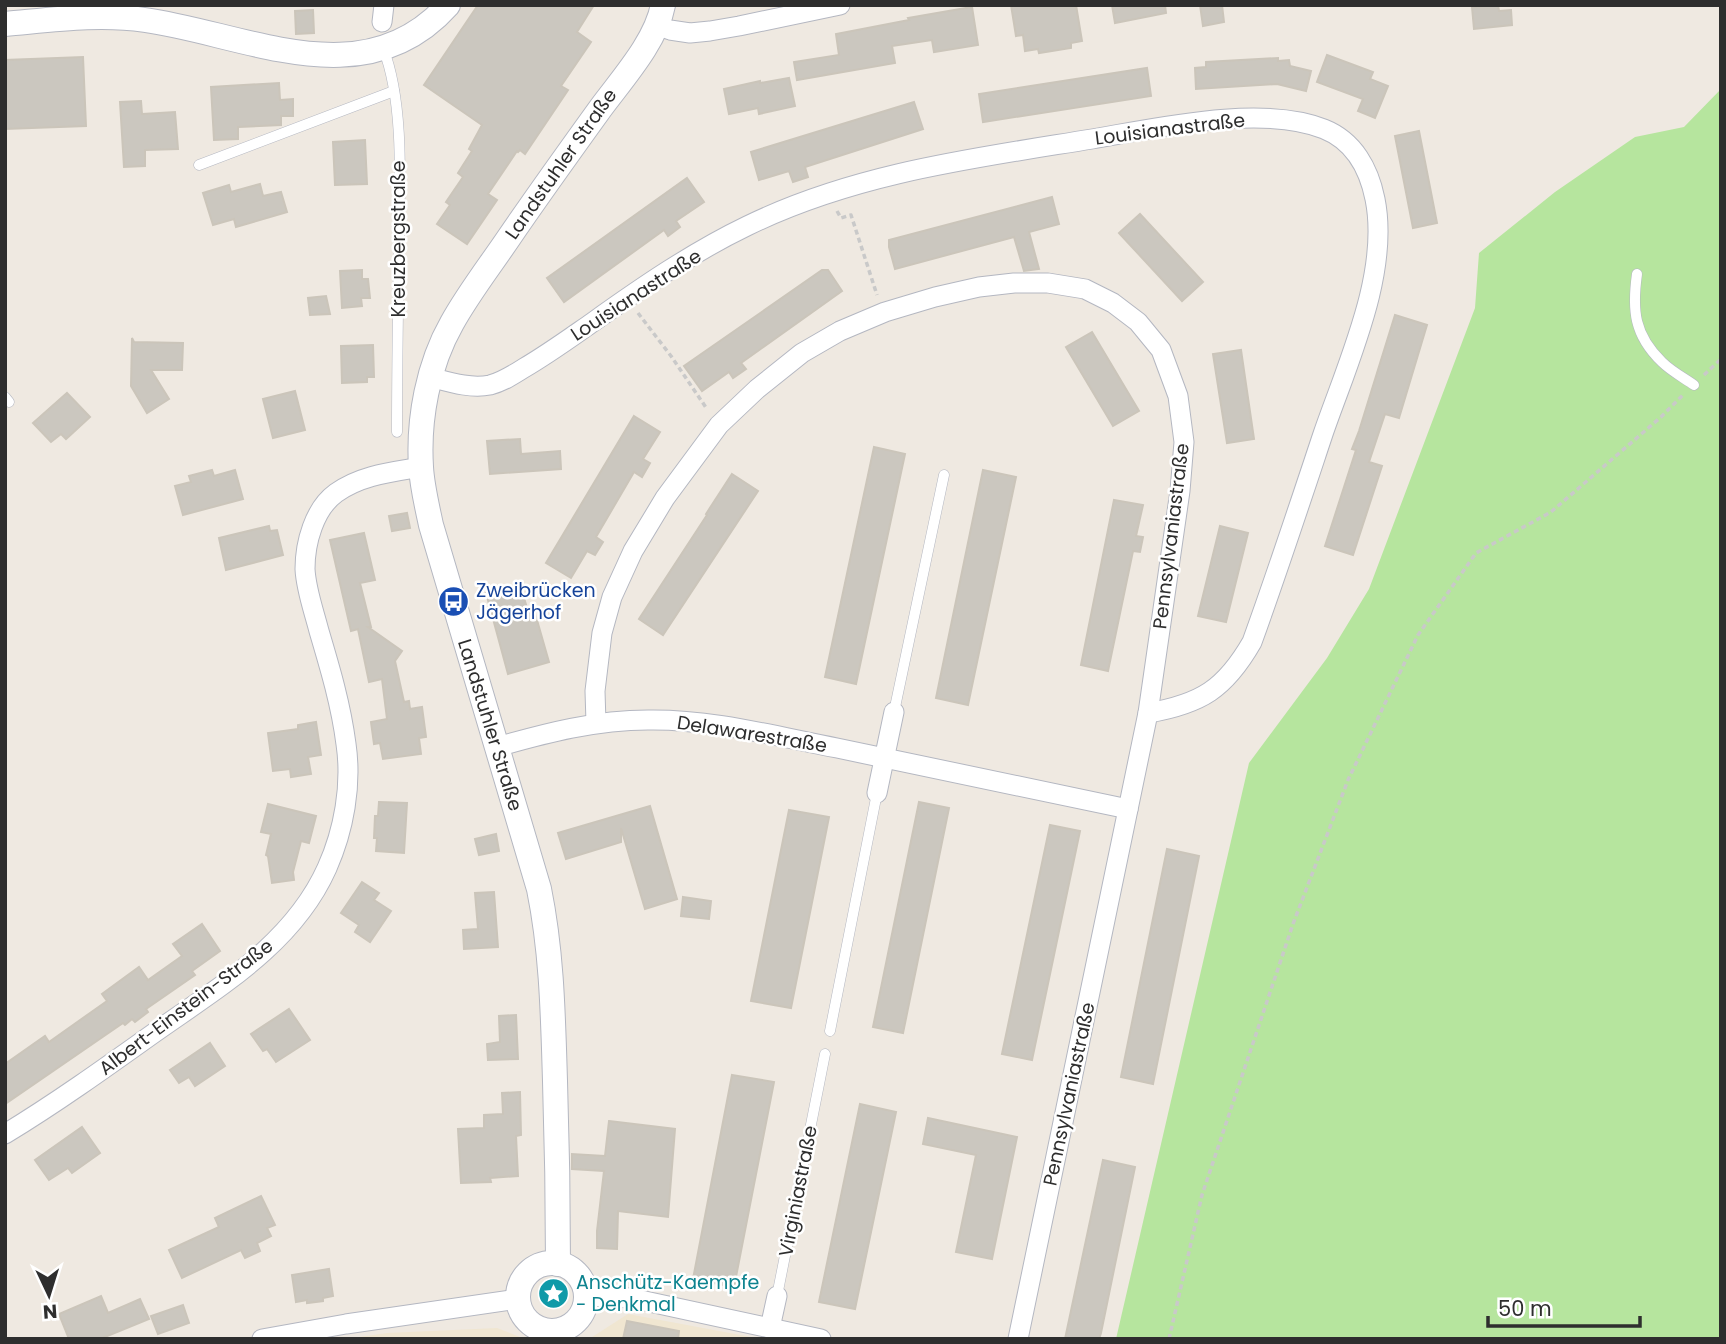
<svg xmlns="http://www.w3.org/2000/svg" width="1726" height="1344" font-family="Poppins,sans-serif">
<style>
.education{fill:#f0e6d1}
.green{fill:#b6e59e}
.building{fill:#cbc7bf;stroke:#cbc5ba;stroke-width:2}
.lines{fill:none;stroke-linecap:round;stroke-linejoin:round}
.service-casing{stroke:#b4b7c1;stroke-width:11}
.minor-casing{stroke:#b4b7c1;stroke-width:21}
.tertiary-casing{stroke:#b4b7c1;stroke-width:26}
.path{stroke:#c9c9c9;stroke-width:3.5;stroke-dasharray:5 3.5;stroke-linecap:butt}
.service{stroke:#fff;stroke-width:10}
.minor{stroke:#fff;stroke-width:19}
.tertiary{stroke:#fff;stroke-width:24}
.labels{text-anchor:middle;dominant-baseline:central;stroke-width:5;stroke-linejoin:round;paint-order:stroke}
.street-label{font-size:19px;fill:#2e2e2e;stroke:#fff}
.transit-label{font-size:19px;fill:#164399;stroke:#fff;text-anchor:start}
.culture-label{font-size:19px;fill:#0d838f;stroke:#fff;text-anchor:start}
</style>
<rect width="100%" height="100%" fill="#efe9e1"/>
<g class="education">
<path d="M628 1314 762 1339H589Z"/>
<path d="M497 1328 525 1339H345L387 1333Z"/>
</g>
<path class="green" d="M1721 89V1339H1116L1249 763 1327 658 1369 589 1475 308 1479 253 1555 192 1635 137 1684 127Z"/>
<g class="building">
<path d="M478 5H594L577 32 591 42 561 86 568 90 525 154 520 150 518 152 517 151 488 194 497 200 467 244 437 224 450 205 446 202 463 177 458 173 472 151 469 149 482 125 424 85Z"/>
<path d="M1011 5H1076L1082 41 1071 43V48L1039 53 1038 49 1025 51 1023 35 1016 36Z"/>
<path d="M1112 5H1165L1166 13 1115 23Z"/>
<path d="M1200 5H1222L1224 22 1203 26Z"/>
<path d="M1498 5 1499 11 1511 10 1512 25 1474 29 1472 7Z"/>
<path d="M972 7 978 45 934 52 932 40 892 46 895 63 797 80 794 62 839 55 836 34 909 20 908 18Z"/>
<path d="M313 10 314 33 296 34 295 11Z"/>
<path d="M1327 55 1373 72 1370 79 1388 86 1375 118 1358 111 1363 99 1317 82Z"/>
<path d="M83 57 86 126 5 129V60Z"/>
<path d="M1278 58V61L1289 60 1290 66 1311 71 1306 91 1277 84 1196 89 1195 68 1206 67V62Z"/>
<path d="M1147 68 1151 96 983 122 979 94Z"/>
<path d="M789 78 795 106 759 114 758 108 729 114 724 89 760 81V83Z"/>
<path d="M279 83 280 100 293 99V116H281V125L238 127V139L214 140 211 87Z"/>
<path d="M141 101 142 114 175 112 178 149 145 150V166L124 167 120 102Z"/>
<path d="M914 102 923 129 805 167 808 177 793 182 789 171 759 180 751 152Z"/>
<path d="M1419 131 1437 223 1413 228 1395 136Z"/>
<path d="M365 140 367 184 335 185 333 142Z"/>
<path d="M687 178 704 202 676 221 680 227 668 236 664 230 564 302 547 278Z"/>
<path d="M260 184 263 196 281 192 287 212 236 227 234 219 213 225 203 193 229 185 231 192Z"/>
<path d="M1052 197 1059 224 1029 232 1039 269 1024 271 1014 237 895 269 889 247V240Z"/>
<path d="M1140 214 1203 282 1182 301 1119 233Z"/>
<path d="M362 270V279H368L370 298H361L362 306 342 308 340 271Z"/>
<path d="M822 270H828L842 291 741 363 746 369 733 378 729 372 702 391 684 366Z"/>
<path d="M326 296 330 314 310 315 308 298Z"/>
<path d="M1395 315 1427 325 1399 418 1385 414 1369 462 1382 466 1353 555 1325 546 1356 450 1352 449 1359 431Z"/>
<path d="M1092 332 1139 411 1113 426 1066 347Z"/>
<path d="M132 338 134 342 183 343 182 370H151L169 399 147 413 131 386Z"/>
<path d="M373 345 374 377H367V382L342 383 341 346Z"/>
<path d="M1241 350 1254 439 1227 443 1213 354Z"/>
<path d="M295 391 305 430 273 438 263 399Z"/>
<path d="M67 393 90 417 66 439 61 434 51 442 33 423Z"/>
<path d="M634 416 660 432 643 459 650 463 642 477 634 472 596 537 603 542 595 555 587 551 571 578 546 563Z"/>
<path d="M520 439 521 454 560 451 561 469 490 474 487 441Z"/>
<path d="M874 447 905 454 856 684 825 677Z"/>
<path d="M212 470 214 476 235 470 243 499 183 515 175 486 191 482 189 476Z"/>
<path d="M983 470 1016 477 968 705 936 698Z"/>
<path d="M732 474 758 491 663 635 639 619 707 515 706 514Z"/>
<path d="M1114 500 1143 505 1136 536 1143 537 1140 552 1133 551 1108 671 1081 665Z"/>
<path d="M407 513 410 528 392 531 389 516Z"/>
<path d="M269 526 270 531 277 530 283 555 226 570 219 538Z"/>
<path d="M1220 526 1248 533 1226 622 1198 616Z"/>
<path d="M364 533 375 580 360 583 371 627H368L402 651 395 661 404 702 409 701 410 709 422 707 426 737 419 738 421 754 383 759 380 743 374 744 371 722 387 719 382 679 369 682 358 629 351 631 330 540Z"/>
<path d="M520 584 527 608 533 606 549 662 508 674 486 593Z"/>
<path d="M316 722 321 755 308 757 311 774 291 777 290 769 273 771 268 733 298 729V725Z"/>
<path d="M379 802 407 803 404 853 376 851 377 838H374L375 816H378Z"/>
<path d="M919 802 949 808 903 1033 873 1027Z"/>
<path d="M268 804 316 816 309 843 301 841 293 872 294 880 272 883 268 856 266 855 271 834 261 832Z"/>
<path d="M650 806 677 899 645 909 621 828V842L566 859 558 833Z"/>
<path d="M789 810 829 817 791 1008 751 1001Z"/>
<path d="M1050 825 1080 831 1032 1060 1002 1054Z"/>
<path d="M496 834 499 851 479 855 475 839Z"/>
<path d="M1167 849 1199 856 1153 1084 1121 1077Z"/>
<path d="M362 882 379 893 374 900 391 911 370 942 355 932 359 925 341 913Z"/>
<path d="M494 892 498 947 464 949 463 930 478 929 475 893Z"/>
<path d="M683 897 711 901 709 919 681 916Z"/>
<path d="M202 924 220 951 192 971 195 975 146 1009 148 1012 135 1022 132 1019 125 1025 123 1023 5 1104V1064L45 1036 49 1042 107 1001 102 994 139 967 148 980 182 956 173 944Z"/>
<path d="M289 1009 310 1040 276 1062 267 1049 263 1051 251 1034Z"/>
<path d="M516 1015 518 1059 488 1060 487 1044 500 1042 499 1016Z"/>
<path d="M210 1043 225 1066 195 1086 189 1077 179 1083 170 1070Z"/>
<path d="M732 1075 774 1082 734 1287 693 1279Z"/>
<path d="M520 1092 521 1135 516 1136 518 1176 490 1178 491 1182 461 1183 458 1129 484 1128V1115L503 1114 502 1093Z"/>
<path d="M860 1104 896 1112 855 1309 819 1302Z"/>
<path d="M928 1118 1017 1137 992 1259 956 1252 976 1155 923 1144Z"/>
<path d="M609 1121 675 1129 668 1217 618 1211 617 1249 597 1248V1231L604 1171 572 1169V1154L605 1156Z"/>
<path d="M82 1127 100 1153 72 1173 68 1168 49 1180 35 1160Z"/>
<path d="M1103 1160 1135 1167 1101 1333 1099 1339H1065Z"/>
<path d="M261 1196 275 1225 267 1228 271 1236 257 1243 260 1251 245 1258 241 1250 182 1278 169 1250 219 1227 215 1218Z"/>
<path d="M329 1269 333 1296 323 1298V1301L307 1303V1300L296 1302 292 1275Z"/>
<path d="M101 1296 108 1313 140 1299 149 1319 100 1339H69L59 1314Z"/>
<path d="M183 1305 189 1323 158 1334 151 1316Z"/>
<path d="M627 1321 679 1331 678 1339H623Z"/>
</g>
<g class="lines">
<defs>
<g id="service">
<path d="M383 48C404 101 400 182 399 239 398 304 397 368 397 432"/>
<path d="M199 165 394 91"/>
<path d="M1637 274C1632 310 1634 335 1662 362 1671 371 1684 378 1694 385"/>
<path d="M5 397 9 402"/>
<path d="M894 712 944 475"/>
<path d="M830 1031 877 793"/>
<path d="M777 1296 825 1054"/>
</g>
<g id="minor">
<path d="M382 22 384 5"/>
<path d="M657 25 670 30 690 33 710 31 739 26 840 5"/>
<path d="M430 377C449 382 470 389 490 385 502 382 513 375 524 368 548 354 570 338 593 322 642 287 693 252 747 226 855 173 975 158 1092 139 1157 128 1262 104 1324 129 1354 141 1369 169 1375 199 1390 273 1347 364 1323 434 1300 503 1277 573 1252 642 1225 689 1201 704 1148 713"/>
<path d="M596 723 595 691 602 633 612 597 633 551 665 498 719 425 757 389 802 353 840 331 885 312 935 297 979 287 1014 283H1048L1085 289 1113 303 1138 322 1161 350 1178 396 1184 442 1180 491 1148 713 1018 1339"/>
<path d="M497 747C546 733 596 720 648 720 712 719 774 736 837 748 934 768 1031 788 1128 809"/>
<path d="M877 793 894 712"/>
<path d="M5 1134C56 1103 105 1068 154 1033 219 987 293 944 327 868 344 830 352 785 346 744 341 705 330 668 319 631 314 611 306 590 305 569 305 543 314 509 336 493 361 475 392 472 421 467"/>
<path d="M586 1296 631 1298 821 1339"/>
<path d="M770 1328 777 1296"/>
<path d="M262 1339 346 1324 518 1299"/>
</g>
<g id="tertiary">
<path d="M5 24C51 20 99 13 145 20 246 34 364 99 448 5"/>
<circle cx="552" cy="1297" r="34"/>
<path d="M558 1264C558 1203 557 1142 555 1081 553 1016 552 953 539 889L431 525C427 506 422 486 421 467 418 419 428 365 452 323 468 294 489 267 508 239 538 195 569 152 600 109 622 79 656 42 663 5"/>
</g>
</defs>
<use href="#service" class="service-casing"/>
<use href="#minor" class="minor-casing"/>
<use href="#tertiary" class="tertiary-casing"/>
<g class="path">
<path d="M837 211 841 218 851 215 877 295"/>
<path d="M638 313 671 356 707 409"/>
<path d="M1704 375 1721 359"/>
<path d="M1169 1339 1202 1195 1293 924 1348 780 1418 635 1476 553 1551 512 1661 417 1683 395"/>
</g>
<use href="#service" class="service"/>
<use href="#minor" class="minor"/>
<use href="#tertiary" class="tertiary"/>
</g>
<defs>
<symbol id="bus-disc" viewBox="-11 -11 22 22"><circle r="9.5" fill="#1a4fb4" stroke="#fff"/><path d="M-5-6H5V4H4V6H2V4H-2V6H-4V4H-5ZM-3.5-4V0h7V-4ZM-3.5 1.2v1.5H-2V1.2ZM2 1.2v1.5H3.5V1.2Z" fill="#fff"/></symbol>
<symbol id="sight-disc" viewBox="-11 -11 22 22"><circle r="9.5" fill="#0f9aa8" stroke="#fff"/><path d="M0-6L1.8-2.2L6-1.7L2.9 1.2L3.7 5.4L0 3.3L-3.7 5.4L-2.9 1.2L-6-1.7L-1.8-2.2Z" fill="#fff"/></symbol>
</defs>
<g fill-rule="evenodd">
<use href="#bus-disc" x="436" y="584" width="35" height="35"/>
<use href="#sight-disc" x="536" y="1276" width="35" height="35"/>
</g>
<g class="labels">
<g class="street-label">
<text transform="translate(1170 129) rotate(-7)">Louisianastraße</text>
<text transform="translate(561 164) rotate(-55)">Landstuhler Straße</text>
<text transform="translate(398 239) rotate(-90)">Kreuzbergstraße</text>
<text transform="translate(636 295) rotate(-33)">Louisianastraße</text>
<text transform="translate(1171 536) rotate(-83)">Pennsylvaniastraße</text>
<text transform="translate(490 725) rotate(73)">Landstuhler Straße</text>
<text transform="translate(752 734) rotate(9)">Delawarestraße</text>
<text transform="translate(186 1007) rotate(-37)">Albert-Einstein-Straße</text>
<text transform="translate(1069 1094) rotate(-78)">Pennsylvaniastraße</text>
<text transform="translate(798 1191) rotate(-79)">Virginiastraße</text>
</g>
<g class="transit-label">
<text x="476" y="590">Zweibrücken<tspan x="476" dy="22">Jägerhof</tspan></text>
</g>
<g class="culture-label">
<text x="576" y="1282">Anschütz-Kaempfe<tspan x="576" dy="22">- Denkmal</tspan></text>
</g>
</g>
<rect width="1726" height="1344" fill="none" stroke="#2e2e2e" stroke-width="14"/>
<g transform="translate(49 1295) rotate(176)" stroke="#ffffff" stroke-width="5" paint-order="stroke">
<path d="M0-5L12 26L0 18L-12 26Z" fill="#2e2e2e"/>
<text y="-10" font-size="19" font-weight="bold" text-anchor="middle" fill="#2e2e2e">N</text>
</g>
<path d="M1488 1316v10h152v-10" fill="none" stroke="#2e2e2e" stroke-width="3.5"/>
<text x="1498" y="1316" font-size="21" fill="#2e2e2e" stroke="#ffffff" stroke-width="5" paint-order="stroke">50 m</text>
</svg>
